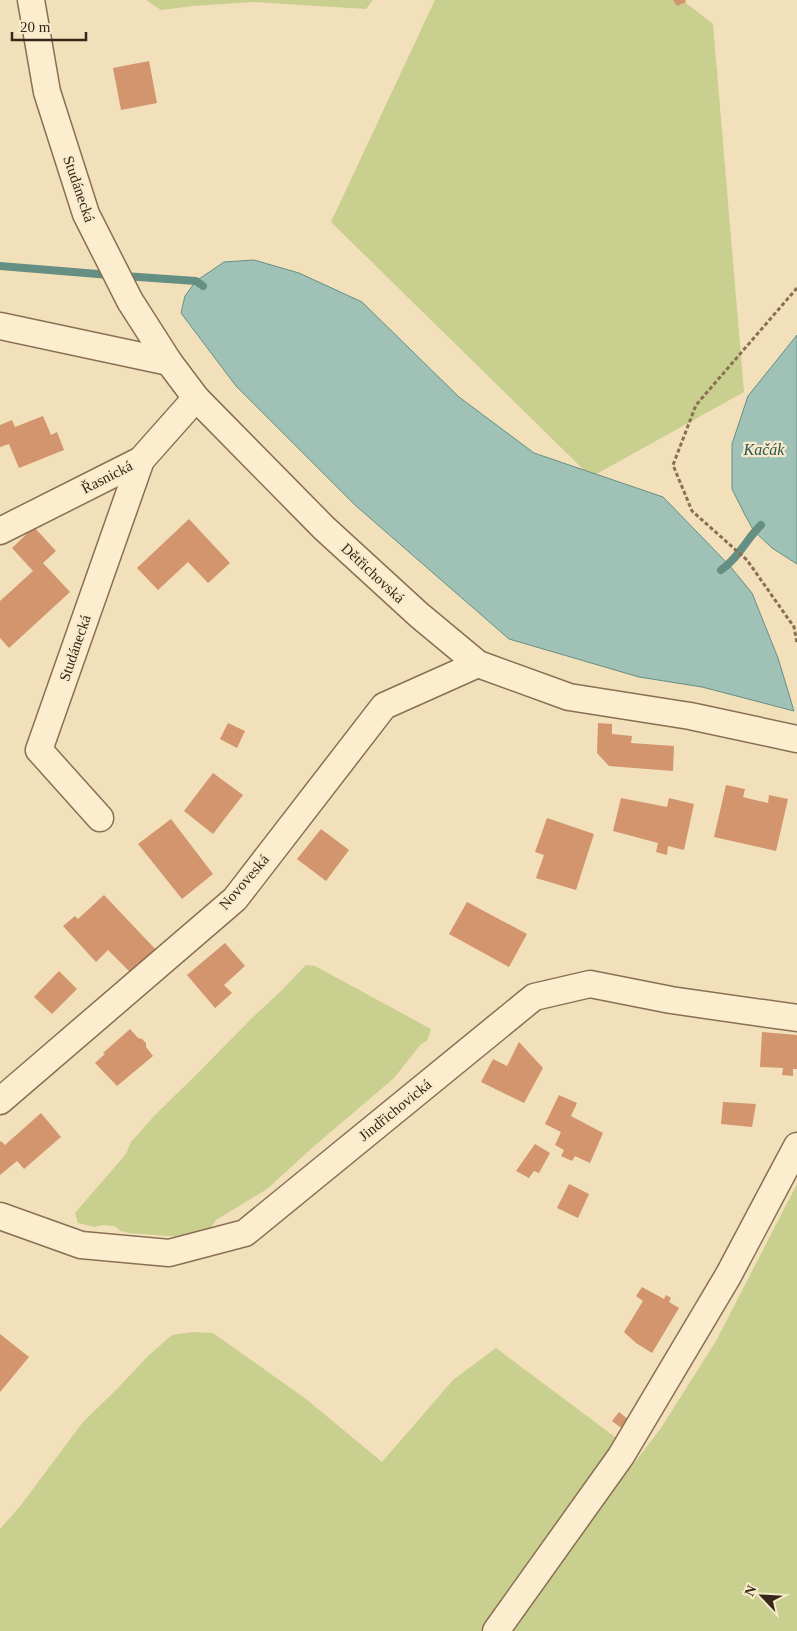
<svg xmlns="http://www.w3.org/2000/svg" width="797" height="1631" font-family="Georgia,serif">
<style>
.green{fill:#c9cf8e}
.water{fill:#9fc1b6;stroke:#668f84}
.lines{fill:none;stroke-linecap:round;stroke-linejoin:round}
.stream{stroke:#668f84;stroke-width:8}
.building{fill:#d2956d}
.minor-casing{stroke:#896f53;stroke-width:29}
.path{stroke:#896f53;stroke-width:3;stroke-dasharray:4 2.5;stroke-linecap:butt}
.minor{stroke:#fbedce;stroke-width:26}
.labels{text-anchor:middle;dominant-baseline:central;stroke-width:4.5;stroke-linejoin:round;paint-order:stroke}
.street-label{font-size:15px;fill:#36271a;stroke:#f8eaca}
.water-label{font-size:16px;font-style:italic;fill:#285854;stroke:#f8eaca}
</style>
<rect width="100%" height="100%" fill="#f1e0ba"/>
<g class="green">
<path d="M146 0H373L366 9 253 2 193 6 161 10Z"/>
<path d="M435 0H682L713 24 744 392 591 477 331 222Z"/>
<path d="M306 965 315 966 431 1029 427 1041 421 1044 394 1078 312 1148 267 1189 216 1220 209 1230 181 1237 129 1233 121 1231 114 1226 103 1225 94 1227 78 1223 75 1213 126 1154 131 1142 155 1115 197 1074 252 1018 281 991Z"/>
<path d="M797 1184V1631H506L661 1428 716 1341Z"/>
<path d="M192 1332 213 1333 306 1399 382 1462 453 1380 496 1348 623 1443 591 1488 481 1631H0V1529L21 1505 83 1422 117 1389 148 1356 172 1335Z"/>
</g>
<g class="water">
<path d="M254 260 299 273 362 302 459 397 534 453 663 497 729 565 752 593 778 658 794 711 702 687 639 677 509 639 355 505 236 386 181 313 185 296 196 281 224 262Z"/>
<path d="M797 335V564L772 548 754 531 745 515 732 489V444L748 396Z"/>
</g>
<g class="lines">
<g class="stream">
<path d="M0 266 110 275"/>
<path d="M124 276 196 281 203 286"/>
<path d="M721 570C738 559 747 538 761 525"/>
</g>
</g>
<g class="building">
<path d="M673 0H685L686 2 677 6Z"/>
<path d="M149 61 157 103 121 110 113 68Z"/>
<path d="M43 416 51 435 57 432 64 450 19 468 9 444 0 447V425L12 420 15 427Z"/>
<path d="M189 519 230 563 208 583 188 562 158 590 137 568Z"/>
<path d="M34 527 56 551 43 563 70 592 9 648 0 638V601L33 571 12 548Z"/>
<path d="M228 723 245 731 237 748 220 739Z"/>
<path d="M598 723 612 724V734L632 736 631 743 674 746 673 771 609 766 597 753Z"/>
<path d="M213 773 243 795 213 834 184 811Z"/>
<path d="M726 785 745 789 743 797 755 800 768 803 769 795 788 799 776 851 714 837Z"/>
<path d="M621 798 667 807 669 798 694 804 684 850 668 846 667 855 656 852 658 843 613 831Z"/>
<path d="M547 818 594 834 576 890 536 878 544 855 535 852Z"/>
<path d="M171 819 213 874 182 899 138 844Z"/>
<path d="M321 829 349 850 326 881 297 859Z"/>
<path d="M104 895 158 952 133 975 108 950 96 962 63 926 75 916 78 919Z"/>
<path d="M467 902 527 934 509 967 449 934Z"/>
<path d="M225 943 245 966 224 985 232 993 215 1008 187 975Z"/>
<path d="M59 971 77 989 52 1014 34 997Z"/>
<path d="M130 1029 138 1038 142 1039 146 1043V1047L153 1056 117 1086 95 1063 105 1054 103 1053Z"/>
<path d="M762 1032 797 1035V1069H793V1076L782 1075 783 1068 760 1067Z"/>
<path d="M519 1042 543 1068 524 1103 481 1082 493 1059 507 1066Z"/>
<path d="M559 1095 577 1103 571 1116 603 1133 590 1163 575 1156 572 1161 561 1156 564 1150 555 1145 561 1132 545 1124Z"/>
<path d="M723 1102 756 1104 752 1127 721 1124Z"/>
<path d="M41 1113 61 1137 24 1169 17 1161 0 1175V1142L1 1141 5 1145Z"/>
<path d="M535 1144 550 1153 539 1173 534 1171 529 1178 516 1171Z"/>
<path d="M569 1184 589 1194 578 1218 557 1208Z"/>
<path d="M642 1287 664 1299 666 1295 671 1298 669 1302 679 1308 652 1353 636 1343 624 1332 643 1301 636 1296Z"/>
<path d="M0 1334 29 1357 0 1392Z"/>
<path d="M619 1412 635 1425 628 1433 612 1421Z"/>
</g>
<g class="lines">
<defs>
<g id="minor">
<path d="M31 0 47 92 86 214 130 301 169 362 196 398 324 528 419 615 478 664 569 697 690 716 797 739"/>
<path d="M0 326 169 362"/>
<path d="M0 531 141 460 196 398"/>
<path d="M100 818 39 750 141 460"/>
<path d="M0 1101 235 899 384 706 478 664"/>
<path d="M0 1216 81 1245 169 1253 245 1233 534 997 590 984 671 1000 797 1018"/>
<path d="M496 1631 621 1456 728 1276 797 1146"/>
</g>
</defs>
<use href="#minor" class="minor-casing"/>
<path class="path" d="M797 288 696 405 673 465 692 511 747 560 794 627 797 643"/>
<use href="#minor" class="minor"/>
</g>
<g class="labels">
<g class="street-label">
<text transform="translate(79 189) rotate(71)">Studánecká</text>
<text transform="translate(107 477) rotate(-27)">Řasnická</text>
<text transform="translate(373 573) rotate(43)">Dětřichovská</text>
<text transform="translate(75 648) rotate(-71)">Studánecká</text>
<text transform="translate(244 882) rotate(-49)">Novoveská</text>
<text transform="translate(395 1110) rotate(-39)">Jindřichovická</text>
</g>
<g class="water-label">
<text x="764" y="449">Kačák</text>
</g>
</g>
<g transform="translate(762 1596) rotate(295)" stroke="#f8eaca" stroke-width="4" paint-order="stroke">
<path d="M0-4L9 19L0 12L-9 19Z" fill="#36271a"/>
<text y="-8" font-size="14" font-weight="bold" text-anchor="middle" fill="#36271a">N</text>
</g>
<path d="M12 32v8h74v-8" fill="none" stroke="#36271a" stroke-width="2.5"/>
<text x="20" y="32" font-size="15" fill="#36271a" stroke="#f8eaca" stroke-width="4" paint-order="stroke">20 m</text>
</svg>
